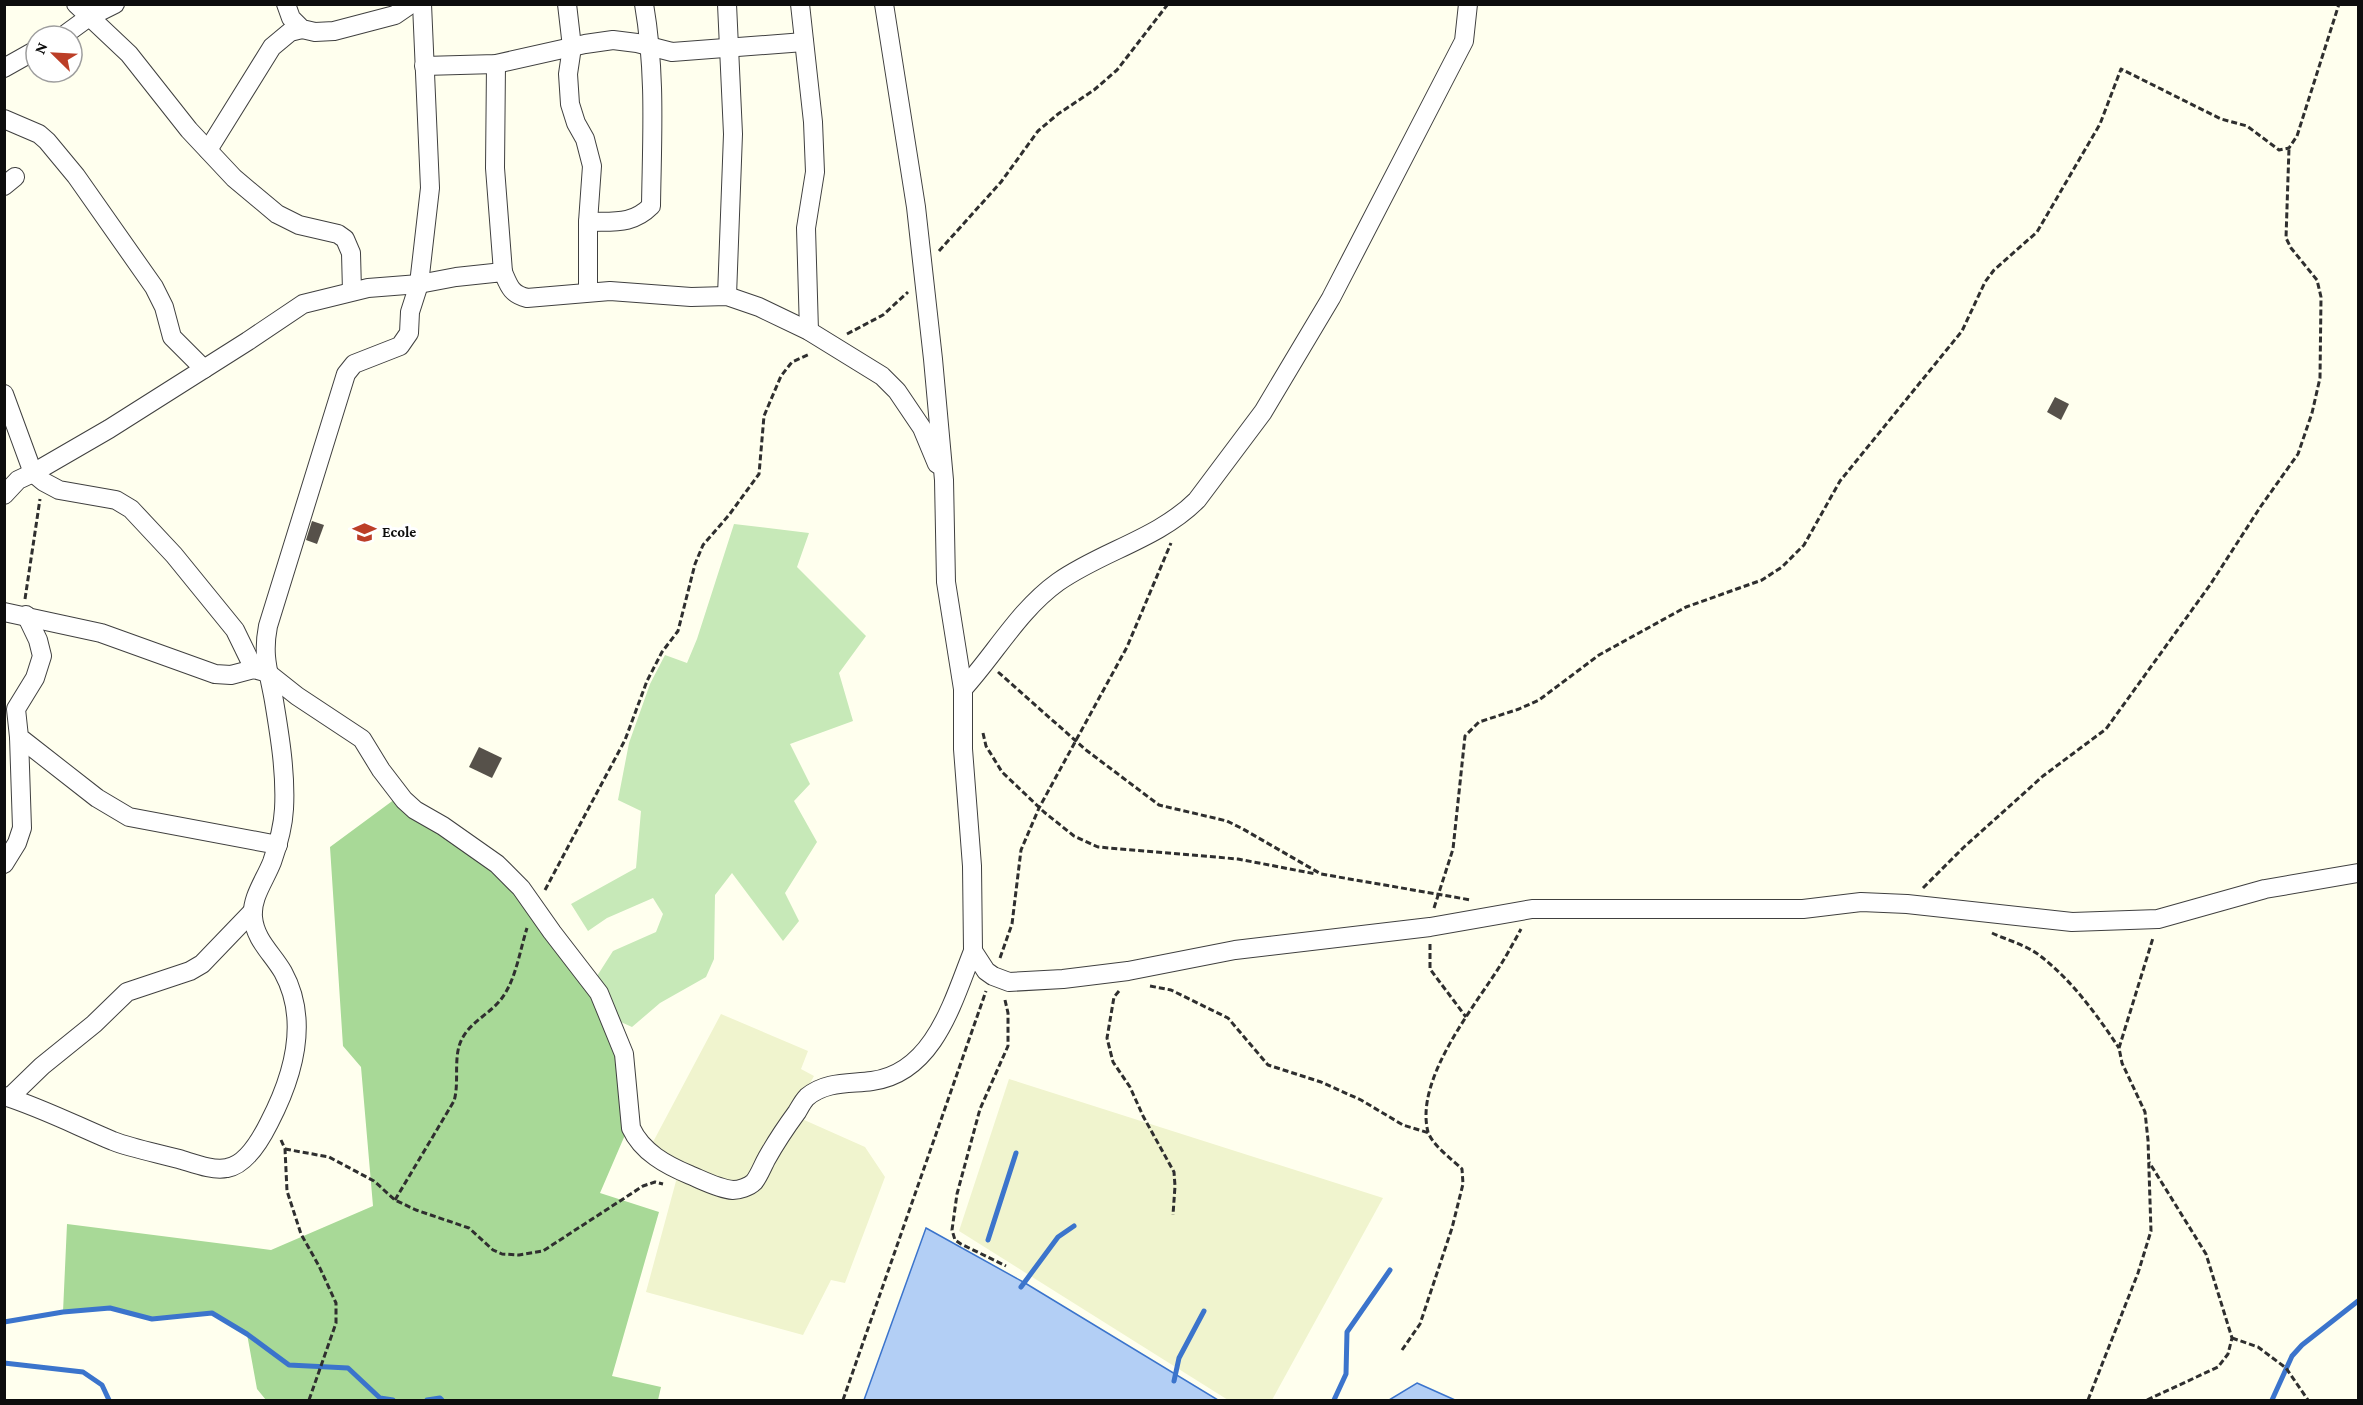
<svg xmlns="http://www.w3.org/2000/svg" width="2363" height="1405" font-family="'Crimson Pro',serif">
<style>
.farmland{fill:#f0f4ce}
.green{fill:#c7e9b8}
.forest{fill:#a8d997}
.water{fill:#b3cff5;stroke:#3b74cc;stroke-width:1.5}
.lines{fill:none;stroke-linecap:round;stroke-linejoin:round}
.stream{stroke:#3b74cc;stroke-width:5}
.building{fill:#56514a}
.street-casing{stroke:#404040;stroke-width:20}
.path{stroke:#2f2f2f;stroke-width:3;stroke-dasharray:6 3;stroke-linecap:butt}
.street{stroke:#fff;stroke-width:18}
.labels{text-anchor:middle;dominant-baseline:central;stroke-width:6;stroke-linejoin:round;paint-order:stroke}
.poi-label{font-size:15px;font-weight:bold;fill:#0d0d0d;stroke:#fff;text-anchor:start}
</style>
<rect width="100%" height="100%" fill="#ffe"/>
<g class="farmland">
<path d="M721 1014 808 1051 801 1069 814 1076 793 1115 865 1147 885 1177 845 1283 831 1280 803 1335 646 1292 679 1170 653 1142Z"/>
<path d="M1009 1079 1383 1198 1272 1400H1228L959 1231Z"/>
</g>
<path class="green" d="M734 524 809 533 797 567 866 636 839 673 853 721 790 744 810 784 794 801 817 842 785 893 799 921 783 941 732 873 715 895 714 959 706 977 660 1003 632 1027 601 1013 590 987 613 951 656 932 663 914 653 898 607 918 588 931 571 904 636 868 641 811 618 800 629 743 650 684 665 655 687 663 697 639Z"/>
<path class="forest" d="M395 799 477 858 524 899 573 966 616 1039 628 1128 600 1193 659 1212 612 1376 661 1387 658 1400H266L257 1389 247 1334 213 1313 152 1319 110 1308 63 1312 67 1224 271 1250 373 1206 361 1067 343 1046 330 847Z"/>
<g class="water">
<path d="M926 1228 1025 1283 1218 1400H864Z"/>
<path d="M1417 1383 1455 1400H1389Z"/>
</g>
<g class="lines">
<g class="stream">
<path d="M988 1240 1016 1153"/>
<path d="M1021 1287 1058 1237 1074 1226"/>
<path d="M4 1322 63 1312 110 1308 152 1319 212 1313 247 1334 289 1365 348 1368 380 1398 393 1400"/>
<path d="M4 1363 83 1372 102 1385 109 1400"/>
<path d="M1174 1381 1179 1358 1204 1311"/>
<path d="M427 1400 440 1398 442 1400"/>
<path d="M1334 1400 1346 1374 1347 1332 1390 1270"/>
<path d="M2272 1400 2292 1356 2302 1345 2358 1301"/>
</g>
</g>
<g class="building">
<path d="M2055 397 2069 404 2061 420 2047 412Z"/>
<path d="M312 521 324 525 317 544 306 540Z"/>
<path d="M479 747 502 758 492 778 469 767Z"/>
</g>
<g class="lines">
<defs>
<g id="street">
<path d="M76 4 129 54 189 130 234 178 277 214 299 225 338 234 345 239 351 253 352 291"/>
<path d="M286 4 291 18 302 29 315 32 334 31 395 15 411 4"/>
<path d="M567 4 572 47 568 74 570 104 576 123 585 139 592 166 588 222V291"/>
<path d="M727 4 733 134 727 296"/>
<path d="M800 4 813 122 815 172 806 228 809 331"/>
<path d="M884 4 916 207 933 359 944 480 946 582 963 689V749L972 866 973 951 986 971 993 976 1009 982 1063 979 1128 971 1235 950 1430 927 1532 909H1803L1861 902 1907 904 2072 922 2158 919 2265 889 2358 873"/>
<path d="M63 36 89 17 115 4"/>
<path d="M496 64 495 168 503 272"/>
<path d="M424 66 496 64 585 44 613 40 637 43 672 52 804 42"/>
<path d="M4 68 36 50"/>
<path d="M4 119 39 134 47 141 76 176 154 287 164 307 172 337 204 369"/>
<path d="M208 150 272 47 290 32 302 29"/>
<path d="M4 186 15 177"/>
<path d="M588 222C614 221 632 225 651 206 652 136 656 74 644 4"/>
<path d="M4 394 33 473 44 482 59 490 116 500 131 509 174 555 235 630 254 669 268 673 297 696 362 739 381 770 404 800 415 810 443 826 497 864 521 888 552 932 599 993 624 1054 631 1128C642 1152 666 1165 690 1175 702 1180 719 1189 733 1190 739 1190 749 1187 754 1182 759 1176 763 1165 767 1158 776 1142 786 1127 797 1112 800 1107 803 1101 807 1097 826 1081 850 1084 872 1081 934 1073 953 1001 973 951"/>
<path d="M4 495 18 480 33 473 109 429 248 341 303 304 368 288 419 284 456 277 503 272C509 286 511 294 527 298L610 291 691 297 727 296 759 307 809 331 882 376 897 391 922 428 937 464"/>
<path d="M4 612 101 633 215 674 231 675 254 669"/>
<path d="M26 615 38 640 42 656 35 678 16 709 19 737 97 798 129 817 278 845"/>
<path d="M963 689C995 654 1019 610 1058 582 1102 551 1158 539 1197 500L1263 412 1331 298 1464 41 1468 4"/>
<path d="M4 864 17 843 22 828 19 737"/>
<path d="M4 1096C42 1108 77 1126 113 1141 134 1149 157 1153 179 1159 193 1163 212 1171 227 1168 246 1165 261 1139 269 1123 293 1077 310 1021 283 972 272 953 255 940 253 917 251 898 265 880 272 862 278 845 283 828 284 809 286 774 280 737 274 701 269 672 262 657 268 626L346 374 354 364 400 346 409 333 410 312 419 284 430 188 422 4"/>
<path d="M10 1097 42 1066 94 1024 127 992 190 971 202 964 253 911"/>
</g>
</defs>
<use href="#street" class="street-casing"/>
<g class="path">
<path d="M939 251 1001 182 1038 131 1058 114 1094 90 1117 70 1168 4"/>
<path d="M847 334 883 315 908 292"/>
<path d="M25 599 40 499"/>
<path d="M998 672 1086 750 1159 805 1227 821 1243 829 1321 874 1471 900"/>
<path d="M983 733 986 746 1002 772 1044 812 1074 836 1098 847 1238 859 1316 874"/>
<path d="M1923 888 1963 848 2043 776 2106 729 2210 585 2261 506 2298 454 2312 413 2320 378 2321 297 2317 280 2291 248 2286 238 2289 148"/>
<path d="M545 890 625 740 647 681 662 652 678 631 695 564 703 545 729 515 759 474 764 416 781 376 792 362 810 354"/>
<path d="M1434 908 1453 849 1465 736 1479 722 1519 709 1539 700 1599 655 1686 607 1762 580 1782 567 1804 545 1840 481 1962 331 1985 282 1994 270 2037 232 2100 124 2121 69 2221 119 2247 126 2279 150 2289 148 2297 136 2339 4"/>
<path d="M1992 933C2007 940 2026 945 2039 955 2071 979 2097 1015 2119 1048"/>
<path d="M1430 944V969L1466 1017"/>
<path d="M1000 958 1012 924 1021 850 1039 808 1127 647 1171 543"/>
<path d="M1150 986 1171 990 1228 1018 1268 1065 1321 1082 1361 1100 1403 1125 1429 1133"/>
<path d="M1119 991 1114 997 1107 1038 1113 1062 1130 1087 1143 1116 1174 1172 1175 1186 1173 1215"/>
<path d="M1005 1000 1008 1013V1046L980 1109 957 1194 952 1230 955 1240 961 1244 1006 1266"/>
<path d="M281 1140 285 1149 287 1191 301 1234 319 1266 336 1303V1323L309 1400"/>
<path d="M285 1149 329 1157 374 1181 395 1200 416 1210 469 1228 493 1250 502 1254 519 1255 543 1251 643 1186 655 1182 663 1184"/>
<path d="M395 1200 454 1101C460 1081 452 1055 463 1037 472 1021 491 1013 502 998 516 979 520 950 527 928"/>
<path d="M2232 1338 2258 1347 2286 1368 2308 1400"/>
<path d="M1402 1350 1420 1324 1452 1228 1463 1184 1462 1169C1452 1159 1433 1146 1428 1132 1414 1078 1477 1004 1503 961 1509 951 1515 940 1521 929"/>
<path d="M843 1400 986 991"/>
<path d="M2088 1400 2138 1273 2151 1231 2148 1140 2145 1112 2122 1063 2119 1048 2153 938"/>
<path d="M2147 1400 2218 1367 2228 1354 2232 1338 2206 1254 2149 1162"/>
</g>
<use href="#street" class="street"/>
</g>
<defs>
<symbol id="school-bare" viewBox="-9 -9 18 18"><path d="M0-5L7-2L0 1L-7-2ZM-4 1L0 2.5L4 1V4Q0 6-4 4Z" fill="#bc3e27" stroke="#fff" stroke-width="2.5" paint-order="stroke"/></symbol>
</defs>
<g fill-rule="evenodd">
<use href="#school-bare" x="348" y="516" width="33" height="33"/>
</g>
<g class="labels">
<g class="poi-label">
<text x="382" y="532">Ecole</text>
</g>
</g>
<rect width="2363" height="1405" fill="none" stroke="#0d0d0d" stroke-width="12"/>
<g transform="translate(54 54) rotate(294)"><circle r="28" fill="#ffffff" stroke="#9e9e9e" stroke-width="1.5"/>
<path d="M0-4.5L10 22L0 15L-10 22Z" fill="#bc3e27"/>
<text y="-9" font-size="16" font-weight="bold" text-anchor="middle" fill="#0d0d0d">N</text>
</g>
</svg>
